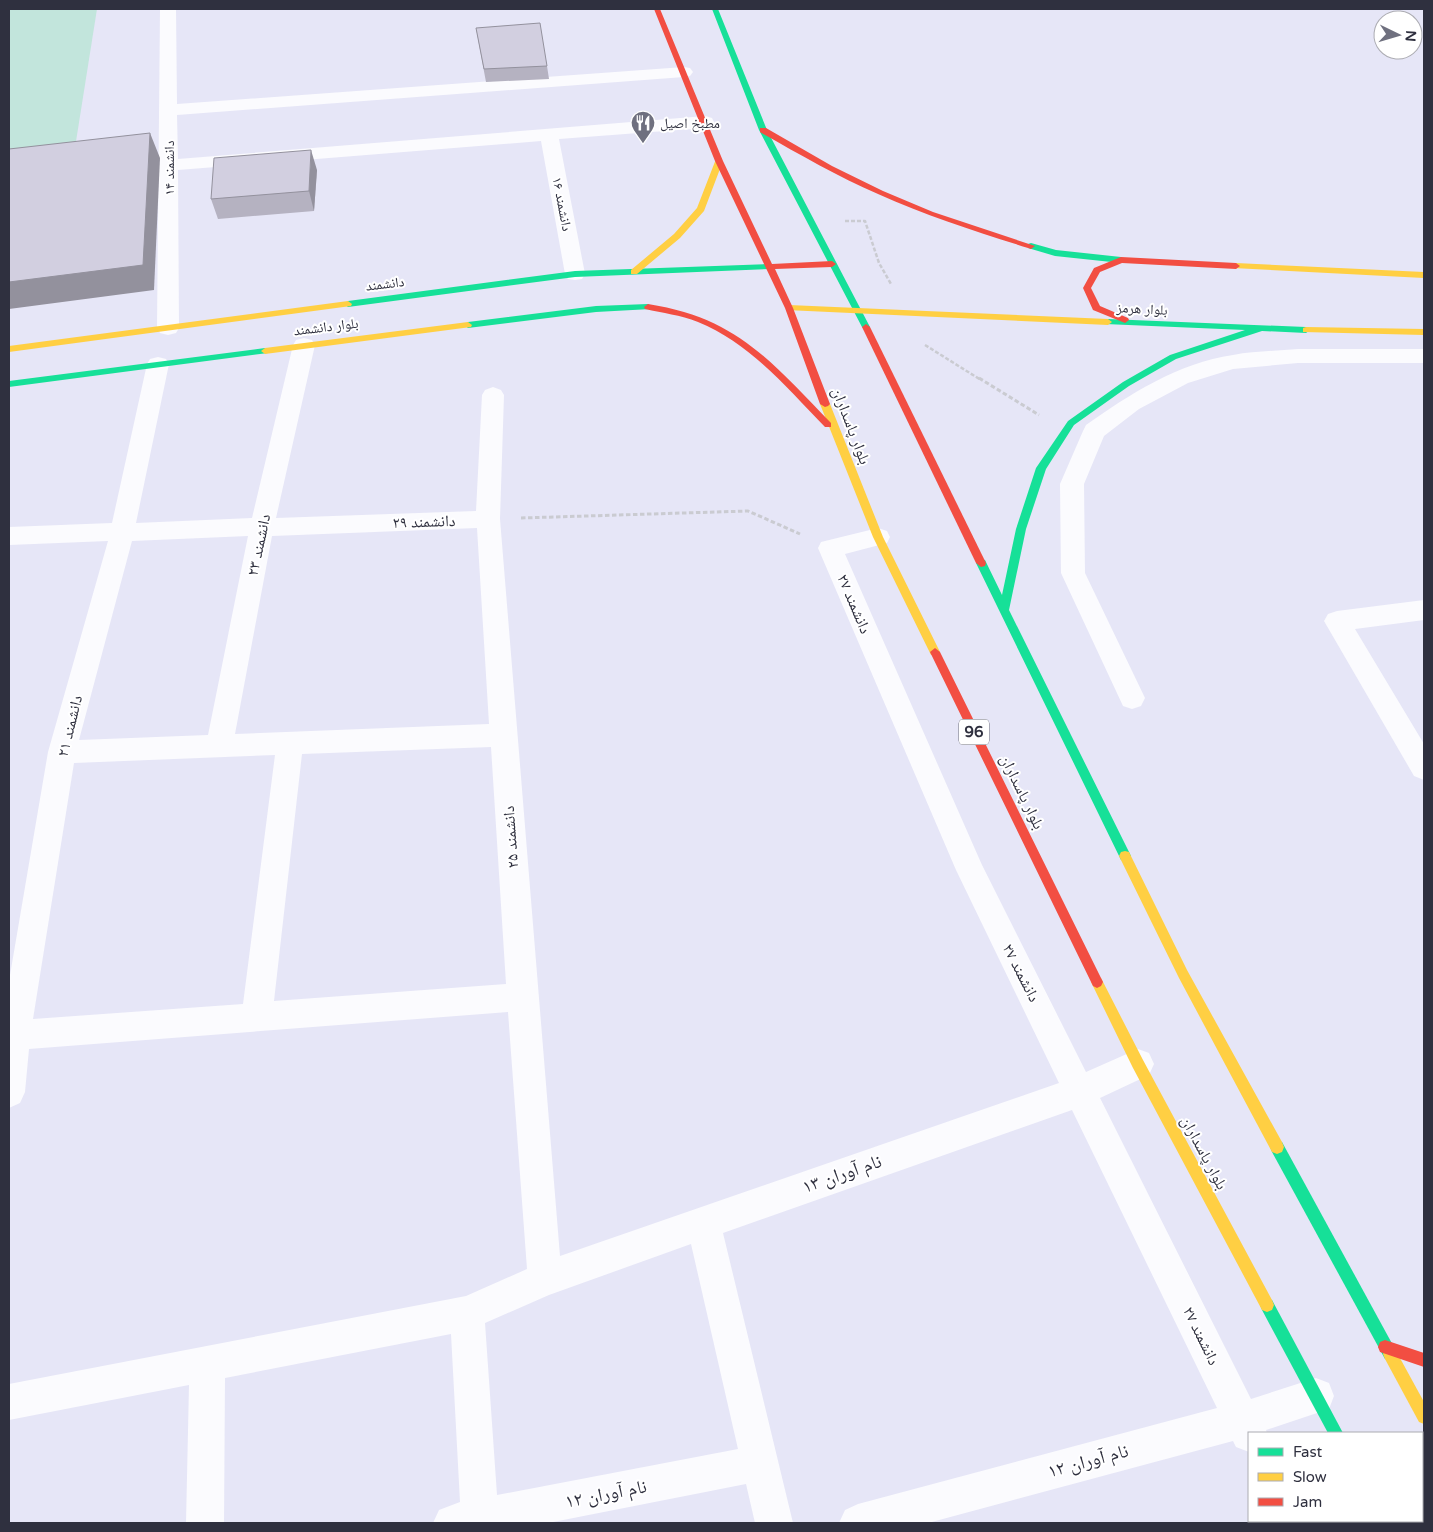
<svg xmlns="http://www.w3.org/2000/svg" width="1433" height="1532" font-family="'Varela Round','Noto Naskh Arabic',sans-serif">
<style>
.green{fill:#c2e5dc}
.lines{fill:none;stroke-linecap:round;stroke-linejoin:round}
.path-far1{stroke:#cacbd1;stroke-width:2.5;stroke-dasharray:4 2;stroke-linecap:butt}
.path{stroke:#cacbd1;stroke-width:3;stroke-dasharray:4.5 2.5;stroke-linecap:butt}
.street{fill:#fbfbfe;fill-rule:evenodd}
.fast{fill:#16e098;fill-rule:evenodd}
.slow{fill:#ffcf43;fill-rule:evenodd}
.jam{fill:#f24e42;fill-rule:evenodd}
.wall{fill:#b5b2c1}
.shaded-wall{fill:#93919d}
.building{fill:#d2cfe0;stroke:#93919d}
.labels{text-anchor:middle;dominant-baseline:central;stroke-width:4;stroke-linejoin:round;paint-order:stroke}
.far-poi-label{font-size:14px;fill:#2f303f;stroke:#fff;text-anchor:start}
.far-street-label{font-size:14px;fill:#2f303f;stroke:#fff}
.shield{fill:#fff;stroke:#6d6e79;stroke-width:1}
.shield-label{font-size:15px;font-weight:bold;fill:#2f303f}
.street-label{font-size:16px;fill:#2f303f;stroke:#fff}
.near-street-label{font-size:19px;fill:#2f303f;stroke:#fff}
</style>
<rect width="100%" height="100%" fill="#e6e6f7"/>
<path class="green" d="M9 9H97L74 154 9 161Z"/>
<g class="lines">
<g class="path-far1">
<path d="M845 221H865L879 263 891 284"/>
<path d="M925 345 981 380"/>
</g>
<g class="path">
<path d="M979 378 1039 415"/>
<path d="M521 518 748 511 800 534"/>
</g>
<g class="street">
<path d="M160 9H176L177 104 684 67 690 68 693 72 690 76 684 77 177 115 178 159 705 116 712 118 714 122 712 126 705 128 559 139 585 274 582 279 575 280 568 279 565 274 541 141 178 170 179 328 176 333 168 335 160 333 157 328Z"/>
<path d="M304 338 312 340 315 345 276 518 476 511 482 395 485 390 493 387 501 390 504 395 500 519 560 1256 1059 1083 956 870 818 548 821 542 878 528 887 531 890 537 887 543 845 554 982 865 1086 1072 1138 1049 1149 1053 1154 1064 1149 1075 1100 1098 1251 1399 1316 1378 1329 1383 1334 1396 1329 1409 1266 1430 1267 1433H1249V1452L1236 1447 1233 1441 928 1523H839L845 1510 858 1504 1217 1408 1072 1110 723 1233 793 1523H755L746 1484 548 1523H433L439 1510 460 1502 451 1334 225 1378 224 1523H186L189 1385 9 1420V1384L466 1296 527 1269 508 1012 29 1049 25 1092 20 1103 9 1108V981L48 752 108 541 9 545V527L112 523 147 364 150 359 158 357 166 359 169 364 136 523 252 518 293 345 296 340ZM477 528 489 724 235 734 272 536ZM248 536 208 735 79 740 132 541ZM491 747 506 984 274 1001 302 754ZM275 755 243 1004 33 1019 74 763ZM691 1244 738 1449 497 1495 485 1323 549 1295Z"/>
<path d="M1298 349H1424V363H1298L1233 369 1188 383 1139 409 1104 436 1084 484 1085 573 1145 698 1141 706 1132 709 1123 706 1061 573 1060 484 1083 431 1086 425C1130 394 1178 363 1233 355 1254 351 1277 351 1298 349Z"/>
<path d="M1424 600V620L1355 629 1424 744V780L1414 776 1324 621 1328 614 1337 611Z"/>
<path d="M1275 1521H1313L1314 1523H1276Z"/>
</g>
<g class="fast">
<path d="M712 9H718L767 130 870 327 869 329 866 330 862 327 759 130Z"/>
<path d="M1031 243 1056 250 1121 257 1125 260 1121 263 1055 256 1028 248V244Z"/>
<path d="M768 264 771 265V269L575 277 348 307 344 304 348 301 575 271Z"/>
<path d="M648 304 652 307 651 309 596 312 468 328 464 325 468 322 596 306Z"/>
<path d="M1108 319 1306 327 1310 330 1306 333 1262 331 1176 359 1129 386 1074 425 1046 469 1026 529 1009 610 1131 856 1129 860 1125 861 1121 860 976 563 981 559 985 560 1002 595 1016 529 1036 468 1068 421 1123 382 1170 355 1245 330 1105 324V320Z"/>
<path d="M265 348 268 349V353L9 387V381Z"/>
<path d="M1277 1140 1282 1142 1395 1349 1397 1354 1395 1359 1390 1361 1385 1359 1272 1152 1270 1147 1272 1142Z"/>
<path d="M1267 1298 1272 1300 1343 1433H1328L1262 1310 1260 1305 1262 1300Z"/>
</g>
<g class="slow">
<path d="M716 159 723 161 704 211 680 238 637 274H631V270L674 234 697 208Z"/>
<path d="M1236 263 1424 272V278L1233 268V264Z"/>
<path d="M348 301 352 304 351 306 9 352V346Z"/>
<path d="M789 305 1108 319 1112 322 1108 325 786 310V306Z"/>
<path d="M468 322 472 325 471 327 265 354 261 351 265 348Z"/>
<path d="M1306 327 1424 329V335L1303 332V328Z"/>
<path d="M825 401 830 404 883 537 940 652 939 655H931L873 537 820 404Z"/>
<path d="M1125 851 1129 852 1187 970 1282 1142 1284 1147 1282 1152 1277 1154 1272 1152 1179 978 1119 856 1121 852Z"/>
<path d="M1097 976 1101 978 1143 1060 1272 1300 1274 1305 1272 1310 1267 1312 1262 1310 1133 1068 1091 982 1093 978Z"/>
<path d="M1390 1347 1395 1349 1424 1402V1424L1419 1422 1385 1359 1383 1354 1385 1349Z"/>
</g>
<g class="jam">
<path d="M654 9H660L723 161 772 264 832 261 836 264 832 267 775 269 793 308 830 404 828 406 825 407 820 404 785 308 715 161Z"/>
<path d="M760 128H766L832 166 883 191 933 212 1035 246 1031 249 1028 248C977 232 927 216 878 194 837 176 799 154 760 132Z"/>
<path d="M1121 257 1236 263 1240 266 1236 269 1122 263 1100 272 1091 288 1100 306 1128 318 1129 320 1125 323 1093 310 1083 288 1094 268Z"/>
<path d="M648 304C738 318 771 362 831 423V427H825C787 388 750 343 698 322 680 315 663 313 645 309L644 307Z"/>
<path d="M866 324 870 327 986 563 985 566 981 567 976 563 862 327Z"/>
<path d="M935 648 940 652 1101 978 1103 982 1101 986 1097 988 1093 986 930 652Z"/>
<path d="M1385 1340 1424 1353V1367L1380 1352 1378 1347 1380 1342Z"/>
<path d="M1375 1521H1392L1393 1523H1376Z"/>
</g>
</g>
<g class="wall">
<path d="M476 28 547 66 549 79 486 82Z"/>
<path d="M317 170 314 211 218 219 211 199Z"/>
</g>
<g class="shaded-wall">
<path d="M150 133 160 158 154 290 9 309V282Z"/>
<path d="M311 150 317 170 314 211 309 191Z"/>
</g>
<g class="building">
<path d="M540 23 547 66 484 69 476 28Z"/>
<path d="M150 133 143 265 9 282V149Z"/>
<path d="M311 150 309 191 211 199 214 158Z"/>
</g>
<defs>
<symbol id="restaurant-pin" viewBox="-11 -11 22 30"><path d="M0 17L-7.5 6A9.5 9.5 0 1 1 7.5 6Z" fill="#6f707f" stroke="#fff"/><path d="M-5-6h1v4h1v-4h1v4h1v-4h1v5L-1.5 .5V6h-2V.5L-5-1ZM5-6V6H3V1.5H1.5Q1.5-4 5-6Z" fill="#fff"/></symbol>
</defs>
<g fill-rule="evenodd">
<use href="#restaurant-pin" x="629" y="109" width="28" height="38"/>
</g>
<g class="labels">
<g class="far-poi-label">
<text x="660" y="123">مطبخ اصیل</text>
</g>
<g class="far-street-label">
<text transform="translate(169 168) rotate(-90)">دانشمند ۱۴</text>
<text transform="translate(562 204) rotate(79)">دانشمند ۱۶</text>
<text transform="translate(385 284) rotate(-7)">دانشمند</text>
<text transform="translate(1142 309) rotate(3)">بلوار هرمز</text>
<text transform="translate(326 327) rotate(-7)">بلوار دانشمند</text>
</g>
<rect class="shield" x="959" y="719.5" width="30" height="25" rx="4"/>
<g class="shield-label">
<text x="974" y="732">96</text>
</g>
<g class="street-label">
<text transform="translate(851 426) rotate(69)">بلوار پاسداران</text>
<text transform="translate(424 522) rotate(-2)">دانشمند ۲۹</text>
<text transform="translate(259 545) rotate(-78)">دانشمند ۲۳</text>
<text transform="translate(854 604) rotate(67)">دانشمند ۲۷</text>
<text transform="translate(70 726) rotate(-76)">دانشمند ۲۱</text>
<text transform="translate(1022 792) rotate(64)">بلوار پاسداران</text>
<text transform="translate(511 837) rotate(-94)">دانشمند ۲۵</text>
<text transform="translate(1021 973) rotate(63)">دانشمند ۲۷</text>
<text transform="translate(1204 1153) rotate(62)">بلوار پاسداران</text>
<text transform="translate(1201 1336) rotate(64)">دانشمند ۲۷</text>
</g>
<g class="near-street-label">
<text transform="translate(842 1174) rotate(-19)">نام آوران ۱۳</text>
<text transform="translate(1088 1461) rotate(-15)">نام آوران ۱۲</text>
<text transform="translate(606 1494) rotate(-11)">نام آوران ۱۲</text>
</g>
</g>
<rect width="1433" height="1532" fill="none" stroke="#2f303f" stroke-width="20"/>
<rect x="1248" y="1432" width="175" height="90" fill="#ffffff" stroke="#acacb2"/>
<rect x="1258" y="1448" width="25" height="8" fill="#16e098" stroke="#acacb2"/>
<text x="1293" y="1457" font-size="15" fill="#2f303f">Fast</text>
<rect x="1258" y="1473" width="25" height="8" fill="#ffcf43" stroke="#acacb2"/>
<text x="1293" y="1482" font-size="15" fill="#2f303f">Slow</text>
<rect x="1258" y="1498" width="25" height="8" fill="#f24e42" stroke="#acacb2"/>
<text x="1293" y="1507" font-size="15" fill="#2f303f">Jam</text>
<g transform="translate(1398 35) rotate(95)"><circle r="24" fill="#ffffff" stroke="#acacb2"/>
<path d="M0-4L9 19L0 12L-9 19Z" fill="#6f707f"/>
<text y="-8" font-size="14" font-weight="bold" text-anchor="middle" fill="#2f303f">N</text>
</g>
</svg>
